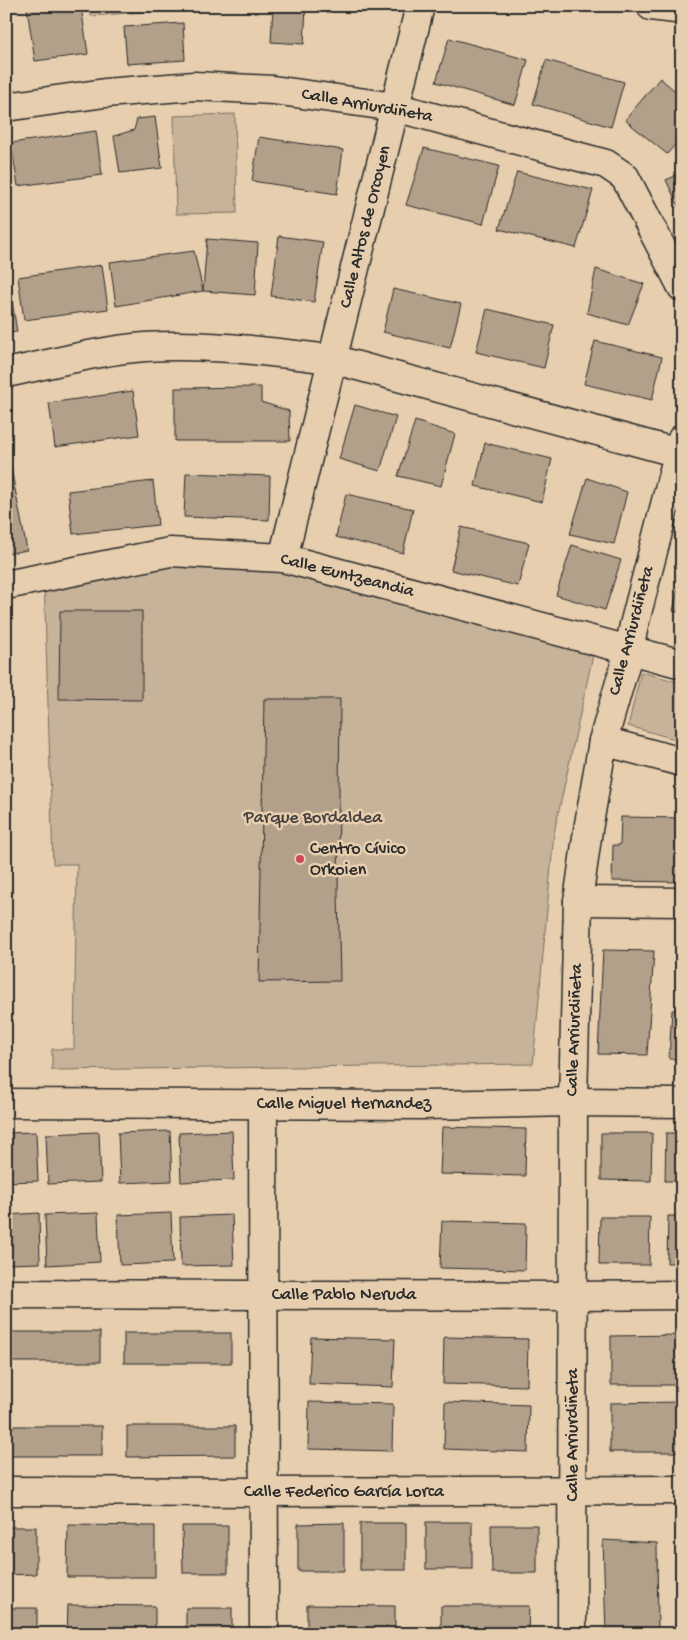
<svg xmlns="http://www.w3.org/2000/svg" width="688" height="1640" font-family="'Gochi Hand',sans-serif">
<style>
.green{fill:#c7b399;stroke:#796f62}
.building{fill:#b2a08a;stroke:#2b2b2b}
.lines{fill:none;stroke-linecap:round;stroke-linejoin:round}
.minor-casing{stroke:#2b2b2b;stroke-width:31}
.minor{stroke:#e6ceae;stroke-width:28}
.poi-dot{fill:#d1495b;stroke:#e6ceae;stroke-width:2}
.labels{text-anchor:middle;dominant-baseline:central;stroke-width:5;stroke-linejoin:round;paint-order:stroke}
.street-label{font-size:18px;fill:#2b2b2b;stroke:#e6ceae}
.park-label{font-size:18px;fill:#423f3c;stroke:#e6ceae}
.poi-label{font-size:18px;fill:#2b2b2b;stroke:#e6ceae;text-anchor:start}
</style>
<rect width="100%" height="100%" fill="#e6ceae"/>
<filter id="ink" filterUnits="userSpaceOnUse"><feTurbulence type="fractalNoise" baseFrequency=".02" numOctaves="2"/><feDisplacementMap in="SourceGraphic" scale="10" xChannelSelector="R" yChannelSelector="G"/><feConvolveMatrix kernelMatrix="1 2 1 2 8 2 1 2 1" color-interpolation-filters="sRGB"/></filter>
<g filter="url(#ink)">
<g class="green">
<path d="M90 6H192V8L91 16Z"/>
<path d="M235 114 237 213 176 214 174 116Z"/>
<path d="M170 552 283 558 596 641 554 833 533 1064 52 1070V1049H74L77 864H53L44 578Z"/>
<path d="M641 672 682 683V741L628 726Z"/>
</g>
<g class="building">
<path d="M40 6H81L88 54 35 61 27 8Z"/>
<path d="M273 6H306L304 44 271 42Z"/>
<path d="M183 23 185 60 127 64 124 27Z"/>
<path d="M449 38 528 60 515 105 436 82Z"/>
<path d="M546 60 624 82 611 127 533 104Z"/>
<path d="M660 78 682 97V137L667 154 625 120Z"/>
<path d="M155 117 162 168 120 173 114 136 134 130 137 119Z"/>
<path d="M96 131 102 175 18 186 11 143Z"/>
<path d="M259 137 343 150 337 194 252 181Z"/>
<path d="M424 148 499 166 483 224 406 205Z"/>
<path d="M517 172 593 190 576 248 499 229Z"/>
<path d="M682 173V214L666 180Z"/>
<path d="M279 236 323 242 314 302 271 296Z"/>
<path d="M207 239 258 243 255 295 203 291Z"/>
<path d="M194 251 203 291 116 306 110 262Z"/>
<path d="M102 265 108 309 24 320 18 277Z"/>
<path d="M596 269 644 284 628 325 587 313Z"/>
<path d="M6 288H10L17 332 6 333Z"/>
<path d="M393 289 461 304 450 348 383 332Z"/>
<path d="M487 309 554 325 544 368 476 352Z"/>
<path d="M595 341 662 357 652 400 584 384Z"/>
<path d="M261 387V402L289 411 290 441H175V388Z"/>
<path d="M133 391 139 435 55 447 49 403Z"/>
<path d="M355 405 396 417 380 471 339 459Z"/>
<path d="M415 421 455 434 441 486 398 476Z"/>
<path d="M6 443 27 550 6 554Z"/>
<path d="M485 443 552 459 542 502 475 486Z"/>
<path d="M186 473 270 476 269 520 184 517Z"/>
<path d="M587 478 627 492 614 544 570 534Z"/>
<path d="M153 481 158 525 73 534 68 491Z"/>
<path d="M346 494 413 509 403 553 336 537Z"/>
<path d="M461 527 529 543 518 586 451 570Z"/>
<path d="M572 545 621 560 605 610 556 595Z"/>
<path d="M682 570V613L673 611Z"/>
<path d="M60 611H142V700L59 699Z"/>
<path d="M264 699H340L338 893 340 981 259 982Z"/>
<path d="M621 817 682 818V882L612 881 613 845H620Z"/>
<path d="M682 946V994H678Z"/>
<path d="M603 950 654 951 647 1055 598 1054Z"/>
<path d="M672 1010H682V1059H669Z"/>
<path d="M442 1127 526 1129 525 1176 440 1174Z"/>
<path d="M170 1131 172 1181 120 1183 118 1133Z"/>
<path d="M232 1131 234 1180 181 1182 179 1133Z"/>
<path d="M36 1132 38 1181 6 1182V1133Z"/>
<path d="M99 1132 101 1182 48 1184 46 1134Z"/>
<path d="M601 1133H652L651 1181 601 1180Z"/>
<path d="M666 1133H682V1181H665Z"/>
<path d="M39 1213 40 1263 6 1264V1215Z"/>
<path d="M98 1213 100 1262 47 1265 45 1215Z"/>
<path d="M171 1213 173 1263 120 1265 118 1215Z"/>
<path d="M232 1215 234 1265 181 1266 180 1217Z"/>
<path d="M668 1216H682V1263H667Z"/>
<path d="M600 1217H650L649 1265H599Z"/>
<path d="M442 1221 526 1223 525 1270 440 1268Z"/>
<rect x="6" y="1332" width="94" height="30"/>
<rect x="124" y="1333" width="107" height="30"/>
<path d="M682 1335V1385H611V1336Z"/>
<path d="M311 1337 395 1339 393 1387 309 1384Z"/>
<path d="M444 1337 528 1339 527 1386 443 1384Z"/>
<path d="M309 1402 393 1404 392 1451 308 1449Z"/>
<path d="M445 1402 529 1405 528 1452 444 1449Z"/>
<path d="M682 1402V1452H610V1403Z"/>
<rect x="6" y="1426" width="96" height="30"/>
<path d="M127 1426H235V1456L127 1457Z"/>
<rect x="426" y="1522" width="46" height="47"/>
<path d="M344 1523V1571H298V1524Z"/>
<rect x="360" y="1523" width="46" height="47"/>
<path d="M68 1525 155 1526V1577H67Z"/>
<path d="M491 1525H537V1573H492Z"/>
<path d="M182 1526H228V1573H183Z"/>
<path d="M6 1527H36V1574L6 1575Z"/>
<path d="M677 1533H682V1579H678Z"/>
<path d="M603 1540 657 1543 658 1634H606Z"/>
<path d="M68 1605 155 1606V1634H67Z"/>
<path d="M307 1605 395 1606V1634H307Z"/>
<path d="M441 1606H529L528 1634H441Z"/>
<rect x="6" y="1608" width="31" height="26"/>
<rect x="186" y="1608" width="46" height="26"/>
<rect x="679" y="1612" width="3" height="22"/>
</g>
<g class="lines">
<defs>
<g id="minor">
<path d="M651 6 676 9 682 7"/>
<path d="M6 107 105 93 194 86 273 90 395 107 606 164 625 177 682 287"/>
<path d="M6 373C51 364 100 350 145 347 209 343 270 352 332 359L682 454"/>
<path d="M283 558 420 6"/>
<path d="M6 585 170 552 283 558 682 664"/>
<path d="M603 741 682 762"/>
<path d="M578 901 682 902"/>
<path d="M6 1103 424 1105 573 1102 682 1103"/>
<path d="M263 1104 264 1634"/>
<path d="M6 1294 572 1296 682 1295"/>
<path d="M6 1491 264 1492 682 1490"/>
<path d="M572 1634 573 1102 578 901 588 830 603 741 629 651 634 625 682 439"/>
</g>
</defs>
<use href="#minor" class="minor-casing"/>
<use href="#minor" class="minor"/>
</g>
</g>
<circle class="poi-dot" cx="300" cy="859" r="5"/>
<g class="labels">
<g class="street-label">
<text transform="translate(367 106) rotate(10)">Calle Arriurdiñeta</text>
<text transform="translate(366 227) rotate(-76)">Calle Altos de Orcoyen</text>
<text transform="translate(347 576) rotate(14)">Calle Euntzeandia</text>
<text transform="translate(632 631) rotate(-75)">Calle Arriurdiñeta</text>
<text transform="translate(575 1030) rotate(-88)">Calle Arriurdiñeta</text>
<text x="344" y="1104">Calle Miguel Hernandez</text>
<text x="344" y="1295">Calle Pablo Neruda</text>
<text transform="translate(573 1435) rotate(-90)">Calle Arriurdiñeta</text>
<text x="344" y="1492">Calle Federico García Lorca</text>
</g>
<g class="park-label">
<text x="313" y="818">Parque Bordaldea</text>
</g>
<g class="poi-label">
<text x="310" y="849">Centro Cívico<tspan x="310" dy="21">Orkoien</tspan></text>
</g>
</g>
<rect width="688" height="1640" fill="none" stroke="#e6ceae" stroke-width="25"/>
<rect x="12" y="12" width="663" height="1615" fill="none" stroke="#2b2b2b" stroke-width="2" filter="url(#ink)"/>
</svg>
